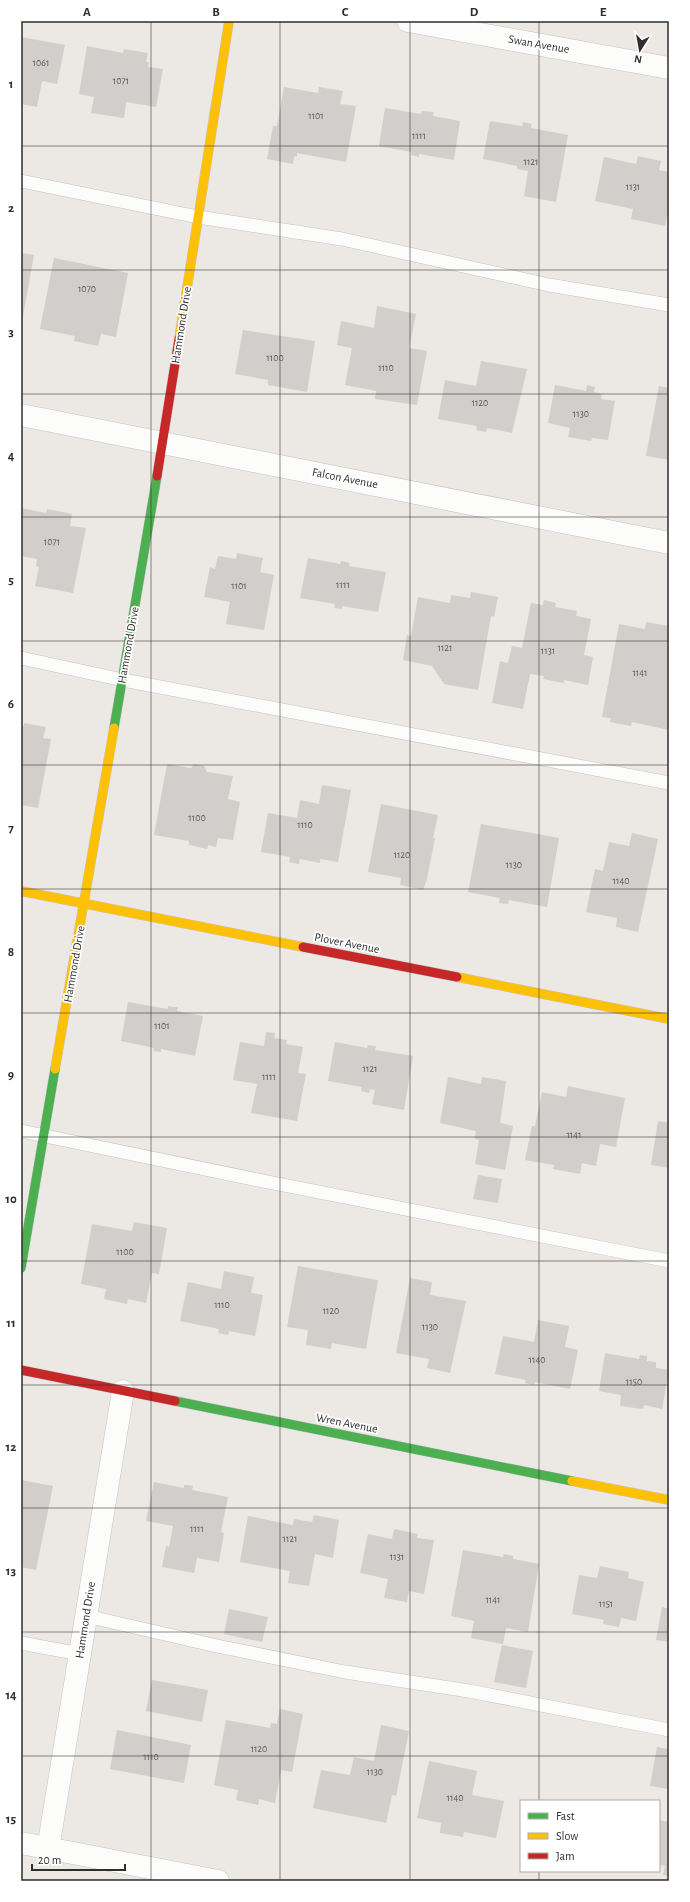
<svg xmlns="http://www.w3.org/2000/svg" width="690" height="1902" font-family="'Alegreya Sans',sans-serif">
<style>
.building{fill:#d1cecb}
.lines{fill:none;stroke-linecap:round;stroke-linejoin:round}
.lane-casing{stroke:#c5c4c5;stroke-width:14}
.street-casing{stroke:#c5c4c5;stroke-width:23}
.fast-casing{stroke:#c5c4c5;stroke-width:10}
.slow-casing{stroke:#c5c4c5;stroke-width:10}
.jam-casing{stroke:#c5c4c5;stroke-width:10}
.lane{stroke:#fcfcfb;stroke-width:13}
.street{stroke:#fcfcfb;stroke-width:22}
.fast{stroke:#4caf50;stroke-width:9}
.slow{stroke:#ffc107;stroke-width:9}
.jam{stroke:#c62828;stroke-width:9}
.grid{fill:none;stroke:#2e2e2e;stroke-width:1;stroke-opacity:0.55}
.labels{text-anchor:middle;dominant-baseline:central;stroke-width:3.5;stroke-linejoin:round;paint-order:stroke}
.number-label{font-size:10px;fill:#585857}
.street-label{font-size:12px;fill:#2e2e2e;stroke:#fff}
.neatline{fill:none;stroke:#2e2e2e;stroke-width:1.5}
.grid-label{font-size:13px;text-anchor:middle;font-weight:bold;fill:#2e2e2e}
</style>
<rect width="100%" height="100%" fill="#ece8e4"/>
<g class="building">
<path d="M21 37 65 45 57 84 42 81 37 107 21 104Z"/>
<path d="M87 46 123 53 124 49 148 53 146 62H149L148 67 163 69 156 107 126 102 124 118 91 113 94 97 79 94Z"/>
<path d="M284 87 318 93 319 87 343 91 340 104 356 106 346 162 297 153V157L294 156 293 164 267 159 273 126H277Z"/>
<path d="M385 108 421 114 422 111 434 112 433 116 460 121 454 160 419 154V157L411 155V152L379 146Z"/>
<path d="M490 121 522 126 523 122 532 124 531 128 568 135 556 202 524 196 528 171 517 169V166L483 159Z"/>
<path d="M638 156 661 161 659 170 669 172V206L665 226 631 219 633 209 595 201 604 157 636 164Z"/>
<path d="M21 253 34 255 22 322 21 321Z"/>
<path d="M54 258 128 273 116 337 101 334 98 346 74 341 75 336 40 329Z"/>
<path d="M377 306 416 314 409 348 427 351 417 405 375 399 376 391 345 385 352 348 337 345 341 321 374 328Z"/>
<path d="M243 330 315 341 307 392 268 385V380L235 374Z"/>
<path d="M481 361 527 369 512 433 487 428 486 432 476 430 477 426 438 419 445 380 476 386Z"/>
<path d="M555 385 586 391 587 385 595 387 594 392 602 394 601 399 615 401 608 440 592 438 591 441 568 437 570 428 548 423Z"/>
<path d="M659 386 669 388V460L646 456Z"/>
<path d="M21 508 46 513 47 509 72 514 70 526 86 528 73 593 35 586 39 567 36 566 37 559 21 556Z"/>
<path d="M237 553 263 558 260 572 274 575 264 630 226 624 230 602 204 597 210 567 215 569 218 556 236 559Z"/>
<path d="M308 558 340 564 341 561 350 563 349 566 386 572 378 612 342 606V609L334 608 335 604 300 598Z"/>
<path d="M471 592 498 597 494 617 491 616 478 690 444 684 432 666 403 660 407 635 411 636 418 597 450 603 451 595 470 598Z"/>
<path d="M544 600 556 603 555 607 577 611 576 616 591 619 584 655 593 657 588 685 564 680V683L543 679 544 676 530 674 523 709 492 703 500 661 508 663 512 646 522 648 531 603 543 605Z"/>
<path d="M646 622 669 626V730L632 722 631 726 610 722 611 718 602 717 619 624 645 629Z"/>
<path d="M24 723 46 727 43 738 51 739 38 808 21 805V726H24Z"/>
<path d="M167 764 191 768 194 764 204 766 207 772 233 776 228 799 240 802 233 840 218 838 216 847 208 845 207 849 189 845V841L154 835Z"/>
<path d="M322 785 351 790 338 862 320 859V863L300 859 299 864 289 862 290 857 261 852 268 813 297 818 300 800 319 804Z"/>
<path d="M381 804 438 815 433 838H435L427 879 423 890 400 885 401 878 368 872Z"/>
<path d="M481 824 559 838 547 907 509 900 508 904 499 903 500 898 468 892Z"/>
<path d="M632 833 658 839 638 932 616 927 617 918 586 912 595 869 603 871 609 842 629 846Z"/>
<path d="M128 1002 168 1009V1006L173 1007H178L177 1011 203 1016 195 1056 161 1049V1052L153 1051 154 1048 121 1041Z"/>
<path d="M266 1032 275 1033 274 1038 287 1040 286 1044 303 1047 298 1073 306 1074 297 1121 251 1113 257 1084 233 1080 240 1042 264 1046Z"/>
<path d="M335 1042 367 1048 368 1045 376 1046 375 1050 413 1056 404 1110 372 1104 375 1090 370 1089 369 1093 361 1091 362 1087 328 1081Z"/>
<path d="M448 1077 481 1084 482 1077 506 1081 500 1123 513 1126 505 1170 475 1164 479 1140 475 1139 476 1131 440 1123Z"/>
<path d="M568 1086 625 1098 616 1147 600 1144 596 1166 582 1163 580 1174 553 1169 554 1165 525 1160 532 1126H535L542 1092 566 1097Z"/>
<path d="M658 1121 669 1123V1168L651 1165Z"/>
<path d="M478 1175 502 1179 498 1203 473 1199Z"/>
<path d="M134 1222 167 1228 159 1274 152 1273 146 1303 128 1299 127 1304 104 1299 106 1289 81 1284 92 1224 132 1231Z"/>
<path d="M298 1266 378 1280 366 1349 332 1343 331 1349 306 1345 308 1330 287 1327Z"/>
<path d="M224 1271 254 1277 251 1293 263 1295 255 1336 229 1331 228 1335 218 1333 219 1329 180 1321 188 1282 221 1289Z"/>
<path d="M410 1278 432 1282 430 1295 466 1301 450 1373 427 1368 429 1359 396 1353Z"/>
<path d="M538 1320 569 1326 565 1347 578 1350 570 1389 535 1382 534 1385 525 1383 526 1380 495 1374 503 1336 534 1342Z"/>
<path d="M605 1353 639 1359 640 1355 647 1356V1361L656 1362V1368L669 1370 662 1409 644 1405 643 1409 620 1406 621 1395 599 1391Z"/>
<path d="M21 1480 53 1486 36 1570 21 1567Z"/>
<path d="M154 1482 184 1488V1485H189L193 1486 192 1490 228 1497 221 1532 224 1533 219 1562 197 1558 194 1573 162 1567 166 1546 169 1547 173 1526 146 1521Z"/>
<path d="M314 1515 339 1520 333 1558 315 1554 309 1586 288 1583 290 1571 240 1562 248 1516 293 1525 294 1519 312 1522Z"/>
<path d="M394 1529 418 1534 417 1538 434 1540 424 1594 409 1591 407 1602 384 1598 388 1579 360 1573 368 1534 392 1539Z"/>
<path d="M463 1550 503 1557 504 1554 509 1555 513 1556V1559L539 1564 528 1632 506 1628 503 1644 471 1638 474 1621 451 1616Z"/>
<path d="M600 1566 629 1572 628 1578 644 1582 636 1621 621 1618 619 1627 603 1624 604 1620 572 1614 579 1575 597 1578Z"/>
<path d="M662 1607 669 1609V1642L656 1640Z"/>
<path d="M229 1609 268 1617 262 1642 224 1634Z"/>
<path d="M502 1645 533 1651 526 1688 494 1682Z"/>
<path d="M152 1680 208 1690 202 1722 146 1711Z"/>
<path d="M280 1709 303 1714 292 1772 281 1770 275 1803 259 1799 258 1805 236 1800 238 1790 214 1785 226 1720 270 1728 271 1723 277 1724Z"/>
<path d="M381 1725 409 1731 396 1796 392 1795 386 1823 313 1808 321 1770 350 1775 354 1757 374 1761Z"/>
<path d="M117 1730 191 1745 184 1783 110 1769Z"/>
<path d="M657 1747 669 1749V1789L650 1786Z"/>
<path d="M429 1761 477 1771 472 1795 504 1801 496 1838 464 1832 463 1837 440 1833 441 1823 417 1818Z"/>
<path d="M659 1820 669 1822V1876L663 1875 665 1866 659 1865Z"/>
</g>
<g class="lines">
<defs>
<g id="lane">
<path d="M21 181 198 217 342 239 549 285 669 305"/>
<path d="M21 658 123 680 669 783"/>
<path d="M21 1131 268 1182 669 1261"/>
<path d="M86 1616 217 1646 345 1672 469 1691 669 1730"/>
<path d="M21 1643 80 1654"/>
</g>
<g id="street">
<path d="M408 21 669 68"/>
<path d="M21 415 669 543"/>
<path d="M21 1843 218 1881"/>
<path d="M48 1849 123 1391"/>
</g>
<g id="fast">
<path d="M114 728 157 476"/>
<path d="M21 1268 55 1069"/>
<path d="M175 1401 572 1481"/>
</g>
<g id="slow">
<path d="M179 339 229 21"/>
<path d="M21 891 303 947"/>
<path d="M457 977 669 1019"/>
<path d="M55 1069 114 728"/>
<path d="M572 1481 669 1500"/>
</g>
<g id="jam">
<path d="M157 476 179 339"/>
<path d="M303 947 457 977"/>
<path d="M21 1370 175 1401"/>
</g>
</defs>
<use href="#lane" class="lane-casing"/>
<use href="#street" class="street-casing"/>
<use href="#fast" class="fast-casing"/>
<use href="#slow" class="slow-casing"/>
<use href="#jam" class="jam-casing"/>
<use href="#lane" class="lane"/>
<use href="#street" class="street"/>
<use href="#fast" class="fast"/>
<use href="#slow" class="slow"/>
<use href="#jam" class="jam"/>
</g>
<path class="grid" d="M151 21V1881M280 21V1881M410 21V1881M539 21V1801M21 146H669M21 270H669M21 394H669M21 517H669M21 641H669M21 765H669M21 889H669M21 1013H669M21 1137H669M21 1261H669M21 1385H669M21 1508H669M21 1632H669M21 1756H669M539 1871V1881"/>
<g class="labels">
<g class="number-label">
<text x="41" y="63">1061</text>
<text x="121" y="81">1071</text>
<text x="316" y="116">1101</text>
<text x="419" y="136">1111</text>
<text x="531" y="162">1121</text>
<text x="633" y="187">1131</text>
<text x="87" y="289">1070</text>
<text x="275" y="358">1100</text>
<text x="386" y="368">1110</text>
<text x="480" y="403">1120</text>
<text x="581" y="414">1130</text>
<text x="52" y="542">1071</text>
<text x="343" y="585">1111</text>
<text x="239" y="586">1101</text>
<text x="445" y="648">1121</text>
<text x="548" y="651">1131</text>
<text x="640" y="673">1141</text>
<text x="197" y="818">1100</text>
<text x="305" y="825">1110</text>
<text x="402" y="855">1120</text>
<text x="514" y="865">1130</text>
<text x="621" y="881">1140</text>
<text x="162" y="1026">1101</text>
<text x="370" y="1069">1121</text>
<text x="269" y="1077">1111</text>
<text x="574" y="1135">1141</text>
<text x="125" y="1252">1100</text>
<text x="222" y="1305">1110</text>
<text x="331" y="1311">1120</text>
<text x="430" y="1327">1130</text>
<text x="537" y="1360">1140</text>
<text x="634" y="1382">1150</text>
<text x="197" y="1529">1111</text>
<text x="290" y="1539">1121</text>
<text x="397" y="1557">1131</text>
<text x="493" y="1600">1141</text>
<text x="606" y="1604">1151</text>
<text x="259" y="1749">1120</text>
<text x="151" y="1757">1110</text>
<text x="375" y="1772">1130</text>
<text x="455" y="1798">1140</text>
</g>
<g class="street-label">
<text transform="translate(539 44) rotate(10)">Swan Avenue</text>
<text transform="translate(181 325) rotate(-81)">Hammond Drive</text>
<text transform="translate(345 478) rotate(11)">Falcon Avenue</text>
<text transform="translate(128 645) rotate(-80)">Hammond Drive</text>
<text transform="translate(347 943) rotate(11)">Plover Avenue</text>
<text transform="translate(74 964) rotate(-80)">Hammond Drive</text>
<text transform="translate(347 1423) rotate(11)">Wren Avenue</text>
<text transform="translate(85 1620) rotate(-81)">Hammond Drive</text>
</g>
</g>
<rect width="690" height="1902" fill="none" stroke="#ffffff" stroke-width="44"/>
<rect x="520" y="1800" width="140" height="72" fill="#ffffff" stroke="#ababab"/>
<rect x="528" y="1813" width="20" height="6" fill="#4caf50" stroke="#ababab"/>
<text x="556" y="1820" font-size="12" fill="#2e2e2e">Fast</text>
<rect x="528" y="1833" width="20" height="6" fill="#ffc107" stroke="#ababab"/>
<text x="556" y="1840" font-size="12" fill="#2e2e2e">Slow</text>
<rect x="528" y="1853" width="20" height="6" fill="#c62828" stroke="#ababab"/>
<text x="556" y="1860" font-size="12" fill="#2e2e2e">Jam</text>
<g transform="translate(640 50) rotate(191)" stroke="#ffffff" stroke-width="3" paint-order="stroke">
<path d="M0-3L7 15L0 10L-7 15Z" fill="#2e2e2e"/>
<text y="-6" font-size="11" font-weight="bold" text-anchor="middle" fill="#2e2e2e">N</text>
</g>
<path d="M32 1864v6h93v-6" fill="none" stroke="#2e2e2e" stroke-width="2"/>
<text x="38" y="1864" font-size="12" fill="#2e2e2e" stroke="#ffffff" stroke-width="3" paint-order="stroke">20 m</text>
<rect x="22" y="22" width="646" height="1858" class="neatline"/>
<g class="grid-label">
<text x="87" y="16">A</text>
<text x="216" y="16">B</text>
<text x="345" y="16">C</text>
<text x="474" y="16">D</text>
<text x="603" y="16">E</text>
<text x="11" y="88">1</text>
<text x="11" y="212">2</text>
<text x="11" y="336">3</text>
<text x="11" y="460">4</text>
<text x="11" y="584">5</text>
<text x="11" y="708">6</text>
<text x="11" y="832">7</text>
<text x="11" y="956">8</text>
<text x="11" y="1079">9</text>
<text x="11" y="1203">10</text>
<text x="11" y="1327">11</text>
<text x="11" y="1451">12</text>
<text x="11" y="1575">13</text>
<text x="11" y="1699">14</text>
<text x="11" y="1823">15</text>
</g>
</svg>
